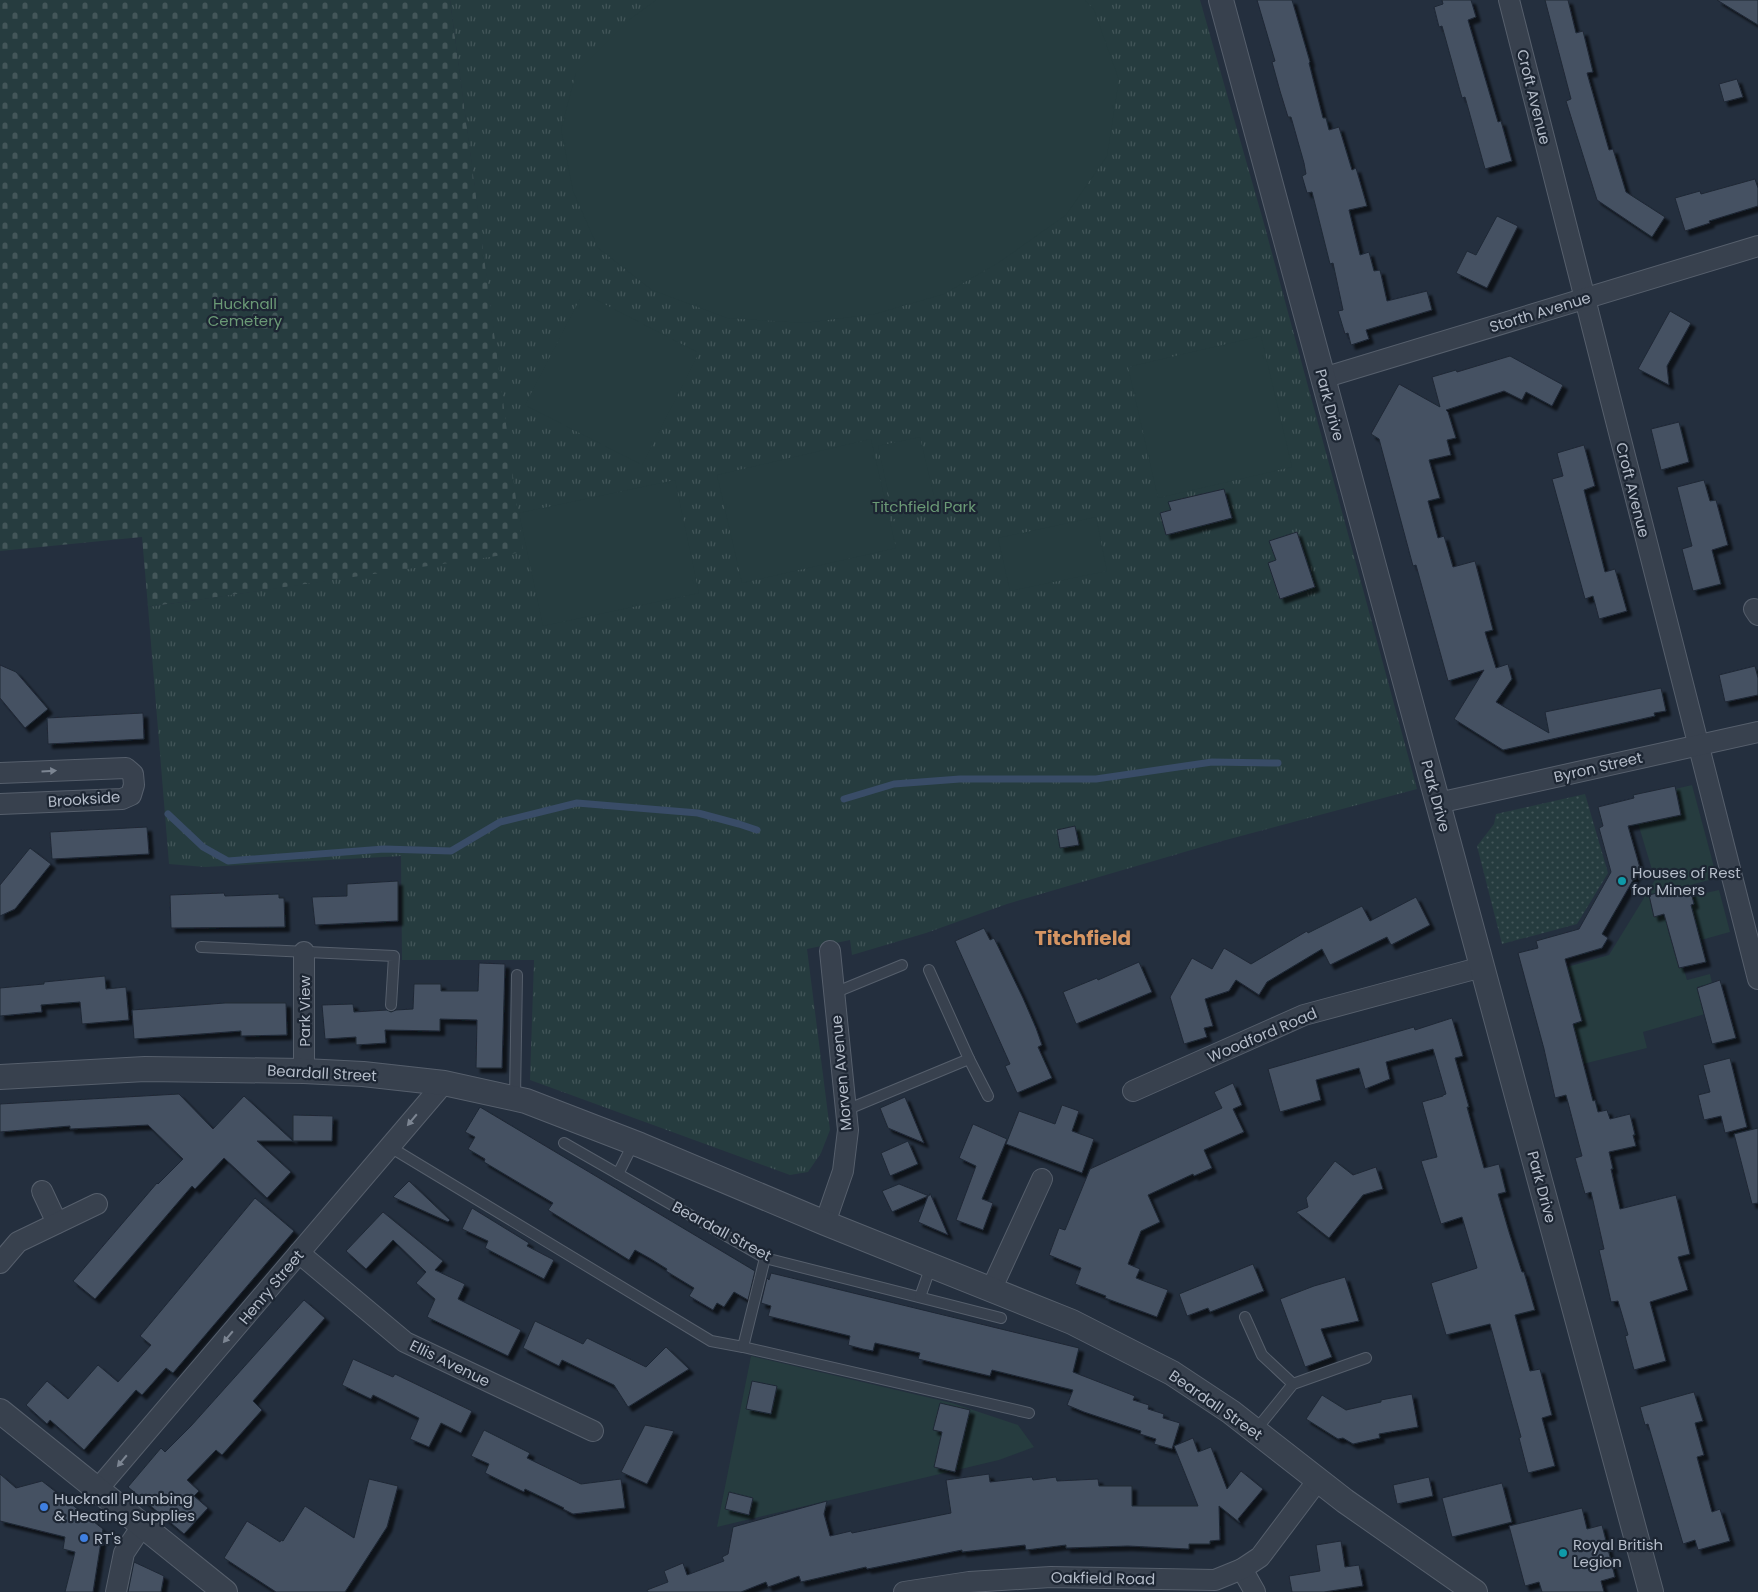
<svg xmlns="http://www.w3.org/2000/svg" width="1758" height="1592" font-family="Poppins,sans-serif">
<style>
.grass{fill:url(#grass-dots)}
.cemetery{fill:url(#cemetery-stones)}
.park{fill:url(#park-tufts)}
.garden{fill:#263c3f}
.lines{fill:none;stroke-linecap:round;stroke-linejoin:round}
.stream{stroke:#394c67;stroke-width:7}
.building{fill:#455162;stroke:#1f2835;filter:url(#shadow)}
.service-casing{stroke:#565f6c;stroke-width:12}
.minor-casing{stroke:#565f6c;stroke-width:22}
.tertiary-casing{stroke:#565f6c;stroke-width:26}
.service{stroke:#38414e;stroke-width:10}
.minor{stroke:#38414e;stroke-width:20}
.tertiary{stroke:#38414e;stroke-width:24}
.oneway{fill:#7c8592}
.culture-dot{fill:#0f9aa8;stroke:#1d2633;stroke-width:2}
.shop-dot{fill:#3f7fe0;stroke:#1d2633;stroke-width:2}
.labels{text-anchor:middle;dominant-baseline:central;stroke-width:4.5;stroke-linejoin:round;paint-order:stroke}
.street-label{font-size:15px;fill:#b4bcc9;stroke:#1d2633}
.park-label{font-size:15px;fill:#6b9a76;stroke:#1d2633}
.poi-label{font-size:15px;fill:#b4bcc9;stroke:#1d2633;text-anchor:start}
.district-label{font-size:20px;font-weight:bold;fill:#d59563;stroke:#1d2633}
</style>
<defs>
<pattern id="grass-dots" width="8" height="8" patternUnits="userSpaceOnUse" patternTransform="scale(1.25)"><rect width="8" height="8" fill="#263c3f"/><path d="M2 2h.1M6 6h.1" fill="none" stroke="#435659" stroke-width="1.8" stroke-linecap="round"/></pattern>
<pattern id="cemetery-stones" width="16" height="16" patternUnits="userSpaceOnUse" patternTransform="scale(1.25)"><rect width="16" height="16" fill="#263c3f"/><path d="M2 7V4a2 2 0 0 1 4 0v3zM10 15v-3a2 2 0 0 1 4 0v3z" fill="#435659"/></pattern>
<pattern id="park-tufts" width="24" height="20" patternUnits="userSpaceOnUse" patternTransform="scale(1.25)"><rect width="24" height="20" fill="#263c3f"/><path d="M3 7l-1-3M5 7V3M7 7l1-3M15 17l-1-3M17 17v-4M19 17l1-3" fill="none" stroke="#435659"/></pattern>
<filter id="shadow"><feDropShadow dx="4.5" dy="4.5" stdDeviation="1" flood-color="#0009"/></filter>
</defs>
<rect width="100%" height="100%" fill="#242f3e"/>
<path class="grass" d="M1585 794 1608 873 1577 924 1502 944 1477 846 1494 824 1496 814Z"/>
<path class="cemetery" d="M0 0H450L524 553 148 607 142 537 0 551Z"/>
<path class="park" d="M450 0H1200L1263 220 1417 789 1222 841 1007 904 926 933 852 955 850 940 807 949 830 1130 821 1153 808 1172 790 1175 530 1080 534 960H402L401 856 205 867 169 864 148 607 523 552Z"/>
<g class="garden">
<path d="M656 0H1085L1094 10 1119 80 1107 156 1066 215 998 263 944 294 875 314 804 323 727 318 652 290 598 248 573 191 561 129 576 73 629 20Z"/>
<path d="M583 293 699 353 642 465 525 405Z"/>
<path d="M1261 336 1292 467 1158 498 1128 367Z"/>
<path d="M920 437 937 509 894 519 878 446Z"/>
<path d="M871 439 896 548 742 583 717 475Z"/>
<path d="M675 480 699 593 543 626 519 513Z"/>
<path d="M1096 517 1107 571 1010 591 998 538Z"/>
<path d="M1692 785 1717 878 1649 896 1654 917 1670 913V910L1694 904 1692 896 1719 890 1730 932 1701 940 1695 919 1667 927 1679 968 1683 967 1687 980 1710 974 1712 983 1697 987 1705 1014 1643 1032 1647 1048 1583 1064 1549 1031 1582 1021 1567 967 1609 955 1655 880 1638 823 1681 815 1675 789Z"/>
<path d="M751 1356 952 1403 1018 1425 1034 1447 999 1460 717 1527Z"/>
</g>
<g class="lines">
<g class="stream">
<path d="M844 799 894 784 960 779H1096L1212 762 1278 763"/>
<path d="M168 814 203 847 228 861 384 849 451 851 500 822 577 803 698 813 739 824 757 830"/>
</g>
</g>
<g class="building">
<path d="M1257 0H1292L1310 62 1309 63 1323 118H1326L1329 130 1339 127 1352 170 1356 168 1367 206 1349 210 1360 255 1369 252 1374 271 1380 270 1387 301 1427 291 1432 310 1366 330 1369 339 1351 345 1348 333 1345 334 1338 311 1343 310 1333 263 1330 264 1312 192 1307 193 1302 176 1306 174 1304 163 1291 117H1288L1280 91 1272 62 1275 61Z"/>
<path d="M1442 0H1471L1476 17 1468 20 1498 122 1501 121 1512 161 1485 169 1465 97 1462 98 1442 26 1439 27 1434 7 1443 4Z"/>
<path d="M1545 0H1568L1576 33 1583 31 1593 72 1587 73 1609 150 1613 149 1626 192 1665 217 1652 237 1597 200 1566 101 1571 99Z"/>
<path d="M1717 0H1758V25Z"/>
<path d="M1737 79 1743 97 1724 102 1719 84Z"/>
<path d="M1755 179 1758 188V206L1709 221 1710 223 1685 231 1675 198 1700 191 1701 194Z"/>
<path d="M1497 216 1518 226 1487 288 1456 273 1467 251 1476 255Z"/>
<path d="M1670 311 1691 323 1667 366 1669 385 1638 369Z"/>
<path d="M1510 356 1563 385 1552 406 1526 392 1522 400 1504 391 1446 410 1448 412 1456 438 1447 440 1451 455 1429 460 1440 498 1428 501 1438 538 1444 536 1453 567 1475 561 1493 630 1485 632 1496 668 1508 664 1512 679 1496 702 1549 733 1545 712 1661 688 1666 711 1654 713 1655 716 1503 750 1454 719 1484 670 1448 681 1416 565 1413 566 1379 439 1371 434 1399 384 1440 407 1432 377 1456 370 1457 372Z"/>
<path d="M1679 422 1689 462 1661 470 1651 429Z"/>
<path d="M1584 445 1595 486 1584 490 1605 572 1615 569 1627 611 1599 619 1593 596 1585 599 1552 479 1563 476 1557 453Z"/>
<path d="M1704 480 1710 501 1716 500 1728 545 1712 550 1721 584 1693 591 1682 549 1692 546 1677 487Z"/>
<path d="M1224 489 1232 518 1166 535 1160 513 1171 510 1168 502Z"/>
<path d="M1297 532 1315 587 1280 599 1268 563 1276 560 1269 541Z"/>
<path d="M0 665 16 672 48 709 25 728 0 698Z"/>
<path d="M1755 666 1758 678V695L1725 702 1719 675Z"/>
<path d="M143 713 144 739 48 744 47 718Z"/>
<path d="M1675 786 1681 815 1628 826 1640 868 1602 934 1608 938 1602 948 1565 959 1582 1021 1573 1024 1593 1101 1595 1100 1598 1112 1607 1110 1610 1119 1630 1114 1635 1135H1633L1636 1146 1609 1152 1613 1169H1611L1620 1209 1676 1195 1690 1254 1678 1257 1688 1290 1650 1302 1666 1361 1634 1370 1625 1336 1628 1335 1618 1301 1611 1302 1607 1284 1599 1250 1604 1249 1591 1192 1585 1194 1575 1158 1582 1156 1566 1095 1555 1098 1544 1049 1518 953 1538 948 1536 941 1579 929 1611 872 1599 828 1603 826 1598 807 1634 798 1633 795Z"/>
<path d="M1075 826 1079 845 1060 848 1057 830Z"/>
<path d="M147 827 149 854 52 859 50 832Z"/>
<path d="M30 848 51 864 15 909 0 916V885Z"/>
<path d="M398 881V921L315 925 312 897 347 896V884Z"/>
<path d="M1689 885 1694 904 1691 905 1706 962 1679 968 1664 914 1654 917 1649 895Z"/>
<path d="M224 893 225 896 279 894V898H284L285 927 171 928 170 895Z"/>
<path d="M1416 897 1430 925 1391 945 1387 937 1330 965 1322 949 1267 982 1259 995 1236 980 1229 991 1205 999 1213 1026 1204 1028 1207 1037 1184 1044 1170 997 1192 958 1212 969 1224 948 1251 964 1307 931 1308 933 1362 906 1370 921Z"/>
<path d="M984 928 990 940 994 938 1023 998 1036 1028 1042 1045 1038 1047 1052 1078 1017 1093 1005 1066 1010 1064 955 941Z"/>
<path d="M1139 962 1152 992 1076 1024 1063 992 1097 978 1098 980Z"/>
<path d="M479 963 505 964 502 1068H476L477 1020 440 1019V1031L385 1030 386 1043 356 1045V1037L325 1039 322 1005 353 1004 354 1012 387 1010 391 1012 396 1010 413 1009 414 984H441V991H478Z"/>
<path d="M105 976 106 989 126 987 129 1020 82 1024 80 1002 41 1005 42 1012 0 1016V988L44 984V982Z"/>
<path d="M1720 980 1736 1038 1712 1044 1697 988Z"/>
<path d="M225 1003H286L287 1035 241 1036V1031L134 1039 132 1010Z"/>
<path d="M1452 1018 1463 1056 1455 1058 1469 1107H1467L1484 1168 1499 1164 1506 1192 1498 1194 1509 1232 1522 1272H1524L1535 1310 1515 1315 1530 1371 1540 1369 1552 1415 1542 1418 1555 1466 1528 1473 1519 1438 1521 1437 1490 1324 1446 1335 1431 1283 1477 1268 1462 1217 1441 1224 1421 1161 1437 1157 1422 1102 1443 1096V1095L1446 1094 1433 1049 1386 1062 1390 1079 1365 1089 1359 1068 1316 1080 1321 1100 1280 1112 1268 1069 1414 1027 1415 1030Z"/>
<path d="M1730 1058 1747 1127 1725 1133 1721 1116 1704 1120 1698 1095 1710 1092 1703 1065Z"/>
<path d="M1233 1083 1242 1105 1233 1109 1244 1132 1204 1150 1212 1168 1194 1176 1193 1174 1148 1195 1160 1222 1141 1231 1128 1264 1140 1269 1136 1278 1168 1290 1157 1317 1105 1298 1106 1296 1075 1284 1081 1268 1049 1255 1059 1228 1065 1230 1090 1169 1222 1108 1214 1092Z"/>
<path d="M179 1094 213 1129 244 1096 293 1141H257L291 1172 267 1198 224 1158 195 1189 192 1186 95 1299 73 1281 157 1183 158 1184 183 1159 148 1125 70 1129V1126L0 1132V1104Z"/>
<path d="M905 1097 924 1143 888 1128 880 1108Z"/>
<path d="M1062 1105 1079 1111 1072 1131 1094 1139 1082 1173 1006 1144 1019 1111 1055 1124Z"/>
<path d="M480 1107 755 1271 748 1300 734 1292 724 1307 717 1303 713 1310 689 1296 694 1288 666 1271 667 1269 651 1259 635 1250 629 1260 548 1210 553 1203 484 1162 485 1159 468 1149 475 1137 465 1132Z"/>
<path d="M293 1115 333 1116 332 1141H293Z"/>
<path d="M973 1124 1007 1139 982 1199 993 1203 983 1230 956 1220 976 1166 959 1158Z"/>
<path d="M1758 1128V1203L1752 1204 1734 1134Z"/>
<path d="M908 1141 918 1164 890 1176 881 1153Z"/>
<path d="M1335 1161 1353 1175 1376 1167 1383 1189 1363 1195 1329 1238 1296 1212 1308 1207 1306 1198Z"/>
<path d="M409 1181 450 1220 448 1222 393 1197Z"/>
<path d="M899 1184 929 1196 930 1193 948 1235 918 1222 928 1196 892 1212 882 1191Z"/>
<path d="M255 1198 294 1231 173 1373 166 1368 142 1395 136 1390 84 1450 50 1420 47 1424 26 1405 47 1381 68 1399 98 1365 118 1382 151 1345 140 1336Z"/>
<path d="M472 1208 529 1243 527 1246 554 1260 544 1279 485 1248 488 1241 462 1229Z"/>
<path d="M383 1212 443 1261 435 1270 465 1284 458 1299 521 1330 508 1356 427 1317 435 1299 416 1283 426 1272 393 1240 366 1269 346 1251Z"/>
<path d="M1253 1264 1264 1291 1210 1312 1208 1308 1187 1316 1179 1294Z"/>
<path d="M771 1273 1079 1348 1073 1372 1135 1396 1133 1400 1149 1405 1148 1409 1164 1414 1163 1418 1180 1423 1172 1449 1154 1444 1156 1439 1140 1434 1141 1431 1084 1412 1067 1405 1073 1390 992 1370 990 1376 918 1359 920 1353 875 1343 873 1351 863 1349 848 1345 850 1336 768 1316 771 1306 761 1303 767 1278 769 1280Z"/>
<path d="M1345 1277 1359 1321 1321 1329 1332 1357 1305 1367 1280 1299 1314 1286Z"/>
<path d="M304 1300 325 1318 253 1401 262 1410 222 1455 216 1450 187 1480 199 1491 194 1496 208 1508 184 1534 128 1487 161 1448 165 1452 191 1426Z"/>
<path d="M535 1321 583 1344 587 1338 646 1367 666 1347 689 1369 628 1407 614 1385 562 1360 559 1366 523 1348Z"/>
<path d="M353 1359 393 1377 395 1374 472 1411 461 1433 441 1423 429 1447 410 1439 419 1418 373 1395 371 1399 342 1385Z"/>
<path d="M752 1381 777 1386 771 1414 746 1409Z"/>
<path d="M1694 1392 1703 1421 1695 1423 1704 1455 1697 1457 1712 1512 1720 1509 1730 1541 1698 1550 1695 1540 1683 1544 1648 1424 1645 1425 1640 1407Z"/>
<path d="M1412 1394 1418 1427 1379 1434 1380 1438 1353 1444 1343 1438 1338 1439 1306 1419 1322 1395 1346 1410 1381 1402V1400Z"/>
<path d="M940 1403 970 1410 955 1472 934 1467 942 1432 933 1430Z"/>
<path d="M645 1425 674 1431 647 1484 621 1472Z"/>
<path d="M484 1430 530 1453 527 1458 581 1484 621 1479 625 1508 573 1514 563 1509 564 1508 525 1489 524 1492 485 1473 489 1464 471 1456Z"/>
<path d="M1193 1438 1198 1452 1211 1447 1227 1489 1241 1471 1263 1489 1238 1519 1240 1523 1219 1506 1220 1540 1210 1541V1544H1189V1549L1128 1546 1066 1548V1545L1026 1550 1025 1545 962 1552V1550L867 1569 866 1567 801 1582 799 1576 768 1587 766 1582 741 1592H648L647 1590 668 1582 664 1571 683 1563 687 1575 724 1561 722 1557 728 1554 733 1527 827 1501 824 1514 830 1536 851 1531 852 1533 951 1513 946 1480 989 1474 990 1482 1032 1477 1033 1480 1056 1477 1057 1481 1098 1479 1099 1486H1132V1506H1198L1174 1446Z"/>
<path d="M0 1474 16 1488 42 1481 103 1529 93 1592H65L75 1552 63 1549 65 1537 0 1521Z"/>
<path d="M1429 1477 1433 1496 1397 1504 1393 1485Z"/>
<path d="M369 1479 398 1486 387 1527 345 1592H276L224 1558 247 1521 280 1542 281 1540 283 1541 305 1506 354 1538Z"/>
<path d="M1502 1483 1512 1522 1452 1537 1442 1498Z"/>
<path d="M729 1492 753 1498 749 1515 725 1509Z"/>
<path d="M1582 1508 1587 1529 1602 1525 1615 1577 1601 1581 1604 1592H1542L1539 1582 1525 1586 1509 1526Z"/>
<path d="M1341 1541 1345 1567 1359 1565 1363 1586 1324 1592H1292L1289 1576 1320 1571 1316 1545Z"/>
<path d="M134 1562 164 1576 161 1592H128Z"/>
</g>
<g class="lines">
<defs>
<g id="service">
<path d="M201 947 394 956 391 1005"/>
<path d="M834 993 902 965"/>
<path d="M969 1059 988 1096"/>
<path d="M515 1098 517 975"/>
<path d="M846 1110 969 1059 929 970"/>
<path d="M564 1143 765 1258 1001 1318"/>
<path d="M390 1147 711 1341 743 1347"/>
<path d="M618 1174 634 1142"/>
<path d="M765 1258 743 1347 1029 1413"/>
<path d="M920 1297 931 1266"/>
<path d="M1245 1317 1262 1355 1293 1384"/>
<path d="M1255 1431 1293 1384 1366 1358"/>
</g>
<g id="minor">
<path d="M1509 0 1758 979"/>
<path d="M1323 378 1758 246"/>
<path d="M1754 609 1758 615"/>
<path d="M0 773 126 768 133 774 134 785 131 795 122 799 0 804"/>
<path d="M1438 803 1758 732"/>
<path d="M304 952V1071"/>
<path d="M1133 1091 1304 1015 1482 967"/>
<path d="M42 1191 57 1223"/>
<path d="M825 1223 843 1171 848 1130 830 951"/>
<path d="M299 1253 405 1342 593 1431"/>
<path d="M0 1263 18 1242 97 1204"/>
<path d="M991 1290 1042 1179"/>
<path d="M97 1490 444 1083"/>
<path d="M1242 1569 1255 1592"/>
<path d="M116 1592 124 1553 142 1526"/>
<path d="M904 1592 969 1582 1051 1577 1215 1580 1242 1569 1260 1557 1318 1480"/>
</g>
<g id="tertiary">
<path d="M1221 0 1651 1592"/>
<path d="M0 1077 145 1069 304 1071 363 1074 444 1083 526 1101 640 1145 825 1223 1072 1322 1172 1373 1231 1412 1345 1501 1475 1592"/>
<path d="M0 1411 225 1592"/>
</g>
</defs>
<use href="#service" class="service-casing"/>
<use href="#minor" class="minor-casing"/>
<use href="#tertiary" class="tertiary-casing"/>
<use href="#service" class="service"/>
<use href="#minor" class="minor"/>
<use href="#tertiary" class="tertiary"/>
</g>
<defs><path id="oneway-solid" d="M-6-.8H1V-3.2L6.5 0L1 3.2V.8H-6Z" transform="scale(1.25)"/></defs>
<g class="oneway">
<use href="#oneway-solid" transform="translate(49 771) rotate(-3)"/>
<use href="#oneway-solid" transform="translate(412 1120) rotate(130)"/>
<use href="#oneway-solid" transform="translate(228 1337) rotate(130)"/>
<use href="#oneway-solid" transform="translate(122 1461) rotate(130)"/>
</g>
<g class="culture-dot">
<circle cx="1622" cy="881" r="5"/>
<circle cx="1563" cy="1553" r="5"/>
</g>
<g class="shop-dot">
<circle cx="44" cy="1507" r="5"/>
<circle cx="84" cy="1538" r="5"/>
</g>
<g class="labels">
<g class="street-label">
<text transform="translate(1534 97) rotate(76)">Croft Avenue</text>
<text transform="translate(1540 312) rotate(-17)">Storth Avenue</text>
<text transform="translate(1330 405) rotate(75)">Park Drive</text>
<text transform="translate(1633 490) rotate(76)">Croft Avenue</text>
<text transform="translate(1598 767) rotate(-13)">Byron Street</text>
<text transform="translate(1436 796) rotate(75)">Park Drive</text>
<text transform="translate(84 799) rotate(-4)">Brookside</text>
<text transform="translate(304 1011) rotate(-90)">Park View</text>
<text transform="translate(1262 1035) rotate(-23)">Woodford Road</text>
<text transform="translate(322 1073) rotate(3)">Beardall Street</text>
<text transform="translate(841 1073) rotate(-95)">Morven Avenue</text>
<text transform="translate(1542 1187) rotate(75)">Park Drive</text>
<text transform="translate(722 1231) rotate(28)">Beardall Street</text>
<text transform="translate(271 1287) rotate(-50)">Henry Street</text>
<text transform="translate(450 1363) rotate(26)">Ellis Avenue</text>
<text transform="translate(1216 1405) rotate(35)">Beardall Street</text>
<text transform="translate(1103 1578) rotate(1)">Oakfield Road</text>
</g>
<g class="park-label">
<text x="245" y="303">Hucknall<tspan x="245" dy="17">Cemetery</tspan></text>
<text x="924" y="506">Titchfield Park</text>
</g>
<g class="poi-label">
<text x="1632" y="872">Houses of Rest<tspan x="1632" dy="17">for Miners</tspan></text>
<text x="54" y="1498">Hucknall Plumbing<tspan x="54" dy="17">&amp; Heating Supplies</tspan></text>
<text x="94" y="1538">RT's</text>
<text x="1573" y="1544">Royal British<tspan x="1573" dy="17">Legion</tspan></text>
</g>
<g class="district-label">
<text x="1083" y="938">Titchfield</text>
</g>
</g>
</svg>
